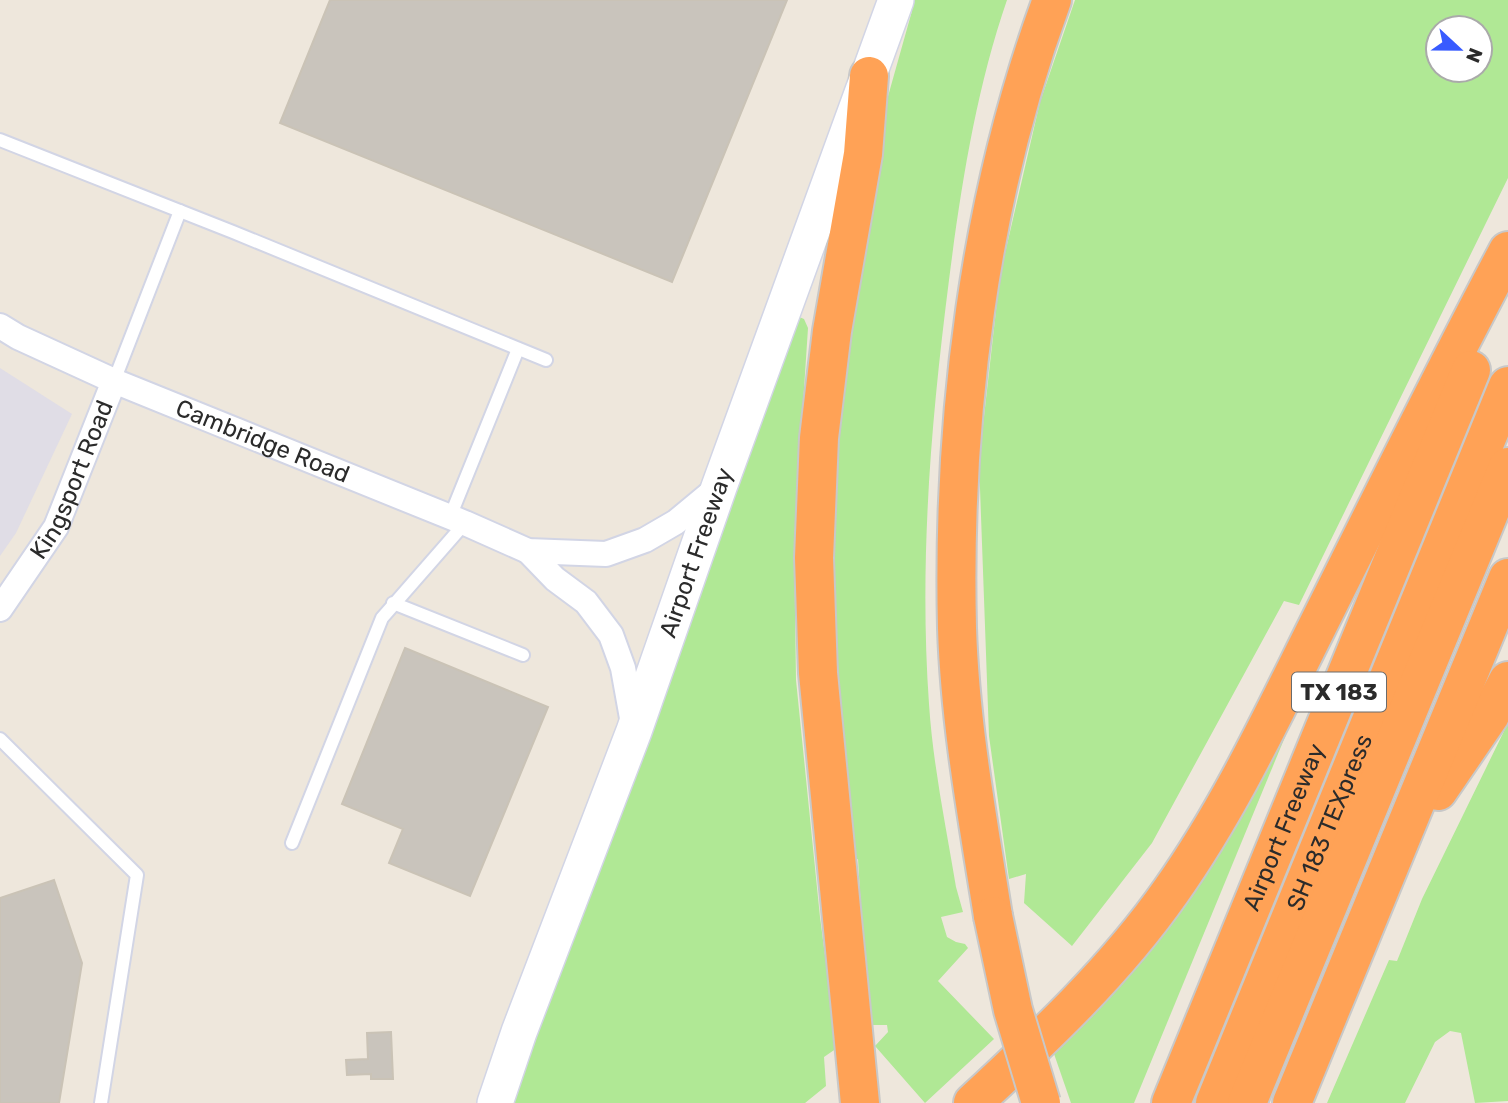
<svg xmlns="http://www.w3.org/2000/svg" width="1508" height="1103" font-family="Rubik,sans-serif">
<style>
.industrial{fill:#e0dde6}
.grass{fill:#b0e895;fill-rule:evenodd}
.building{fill:#c9c4bc;stroke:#cac3b6;stroke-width:2}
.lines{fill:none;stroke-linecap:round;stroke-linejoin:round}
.lane-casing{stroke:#d2d5e5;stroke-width:16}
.street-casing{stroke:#d2d5e5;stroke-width:28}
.secondary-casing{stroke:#d2d5e5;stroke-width:38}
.highway-casing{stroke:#c8c8c8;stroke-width:42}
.lane{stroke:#fff;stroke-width:12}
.street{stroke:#fff;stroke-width:24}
.secondary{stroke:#fff;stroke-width:35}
.highway{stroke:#ffa256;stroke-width:38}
.highway-bridge-casing{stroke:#c8c8c8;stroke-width:42;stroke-linecap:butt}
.highway-bridge{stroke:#ffa256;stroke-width:38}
.labels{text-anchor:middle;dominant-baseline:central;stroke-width:5;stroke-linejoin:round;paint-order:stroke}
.shield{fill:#fff;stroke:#6b6b6b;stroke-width:2}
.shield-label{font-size:23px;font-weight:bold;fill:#2b2b2b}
.street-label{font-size:24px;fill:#2b2b2b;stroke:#fff}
</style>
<rect width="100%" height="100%" fill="#eee7dc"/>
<path class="industrial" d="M0 368 72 414 16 533 0 556Z"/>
<g class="grass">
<path d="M911 0H1007C976 90 961 186 949 280 931 421 919 562 929 704 933 765 946 827 956 887L963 912 941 917 947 937 956 942 965 944 968 948 938 981 994 1039 925 1103 875 1046 888 1032 887 1025H868L858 859 853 861 834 675 830 526 835 413 876 139 912 11 908 8Z"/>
<path d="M1075 0H1508V178L1299 605 1284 601 1152 843 1072 946 1024 903 1026 874 1009 879 989 736 979 461 1000 275 1040 102ZM1438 28H1480V70H1438Z"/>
<path d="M797 316 804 319 808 328 794 542 796 680 820 917 837 1048 824 1057 826 1086 805 1103H513Z"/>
<path d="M1508 723V1101L1475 1103 1461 1033 1450 1031 1435 1042 1405 1103H1327L1389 960 1397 961 1422 899Z"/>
<path d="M1279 730 1287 732 1134 1103H1071L1052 1048Z"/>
</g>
<g class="building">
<path d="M330 0H787L672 282 280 123Z"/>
<path d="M405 648 548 707 470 896 389 863 403 829 342 804Z"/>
<path d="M54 880 82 963 59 1103H0V898Z"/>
<path d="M391 1032 393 1079H371V1074L347 1075 346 1060 368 1059 367 1033Z"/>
</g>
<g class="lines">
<defs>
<g id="lane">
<path d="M0 140 233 232 546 360"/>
<path d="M114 381 180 211"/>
<path d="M450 517 518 349"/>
<path d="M393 603 523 655"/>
<path d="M0 739 137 875 101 1103"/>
<path d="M292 843 382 618 465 523"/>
</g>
<g id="street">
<path id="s1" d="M0 326 18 337 114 381 465 523 528 551 606 554 645 540 676 522 717 488"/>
<path d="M528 551 555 579 586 602 611 635 623 668 634 729"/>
<path id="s2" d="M0 609 56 527 114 381"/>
</g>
<g id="secondary">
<path id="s3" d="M495 1103 519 1032 634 731 719 487 896 0"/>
</g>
<g id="highway">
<path d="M1438 791 1490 715 1508 681"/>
<path d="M993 916C978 821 960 725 957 628 952 418 979 198 1052 0"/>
<path d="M860 1103 818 673 814 558 819 438 832 331 863 154 869 76"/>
<path d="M973 1103C1044 1037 1115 971 1171 891 1229 809 1272 717 1317 627 1380 501 1442 375 1508 251"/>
<path id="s4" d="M1171 1103 1471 370"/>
<path id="s5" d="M1215 1103 1508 386"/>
<path d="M1247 1103 1508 467"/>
<path d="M1292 1103 1508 578"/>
</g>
</defs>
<use href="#lane" class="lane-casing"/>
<use href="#street" class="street-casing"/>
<use href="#secondary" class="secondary-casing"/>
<use href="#highway" class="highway-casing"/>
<use href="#lane" class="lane"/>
<use href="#street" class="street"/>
<use href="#secondary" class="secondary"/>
<use href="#highway" class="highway"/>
<defs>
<path id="highway-bridge" d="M993 916 1013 1010 1041 1103"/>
</defs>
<use href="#highway-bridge" class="highway-bridge-casing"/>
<use href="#highway-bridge" class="highway-bridge"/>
</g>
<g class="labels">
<rect class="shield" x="1292" y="672.5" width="94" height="39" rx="5"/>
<g class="shield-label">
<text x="1339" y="692">TX 183</text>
</g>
<g class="street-label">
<text stroke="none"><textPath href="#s1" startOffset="287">Cambridge Road</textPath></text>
<text stroke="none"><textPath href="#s2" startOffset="149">Kingsport Road</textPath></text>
<text stroke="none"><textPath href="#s3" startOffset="586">Airport Freeway</textPath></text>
<text stroke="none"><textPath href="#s5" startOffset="303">SH 183 TEXpress</textPath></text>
<text stroke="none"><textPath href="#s4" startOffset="298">Airport Freeway</textPath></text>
</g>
</g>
<g transform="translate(1459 49) rotate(112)"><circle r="33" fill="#ffffff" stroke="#aaaaaa" stroke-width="2"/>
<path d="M0-5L12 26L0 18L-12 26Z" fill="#385bff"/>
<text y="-10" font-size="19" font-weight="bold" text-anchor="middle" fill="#2b2b2b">N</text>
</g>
</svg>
